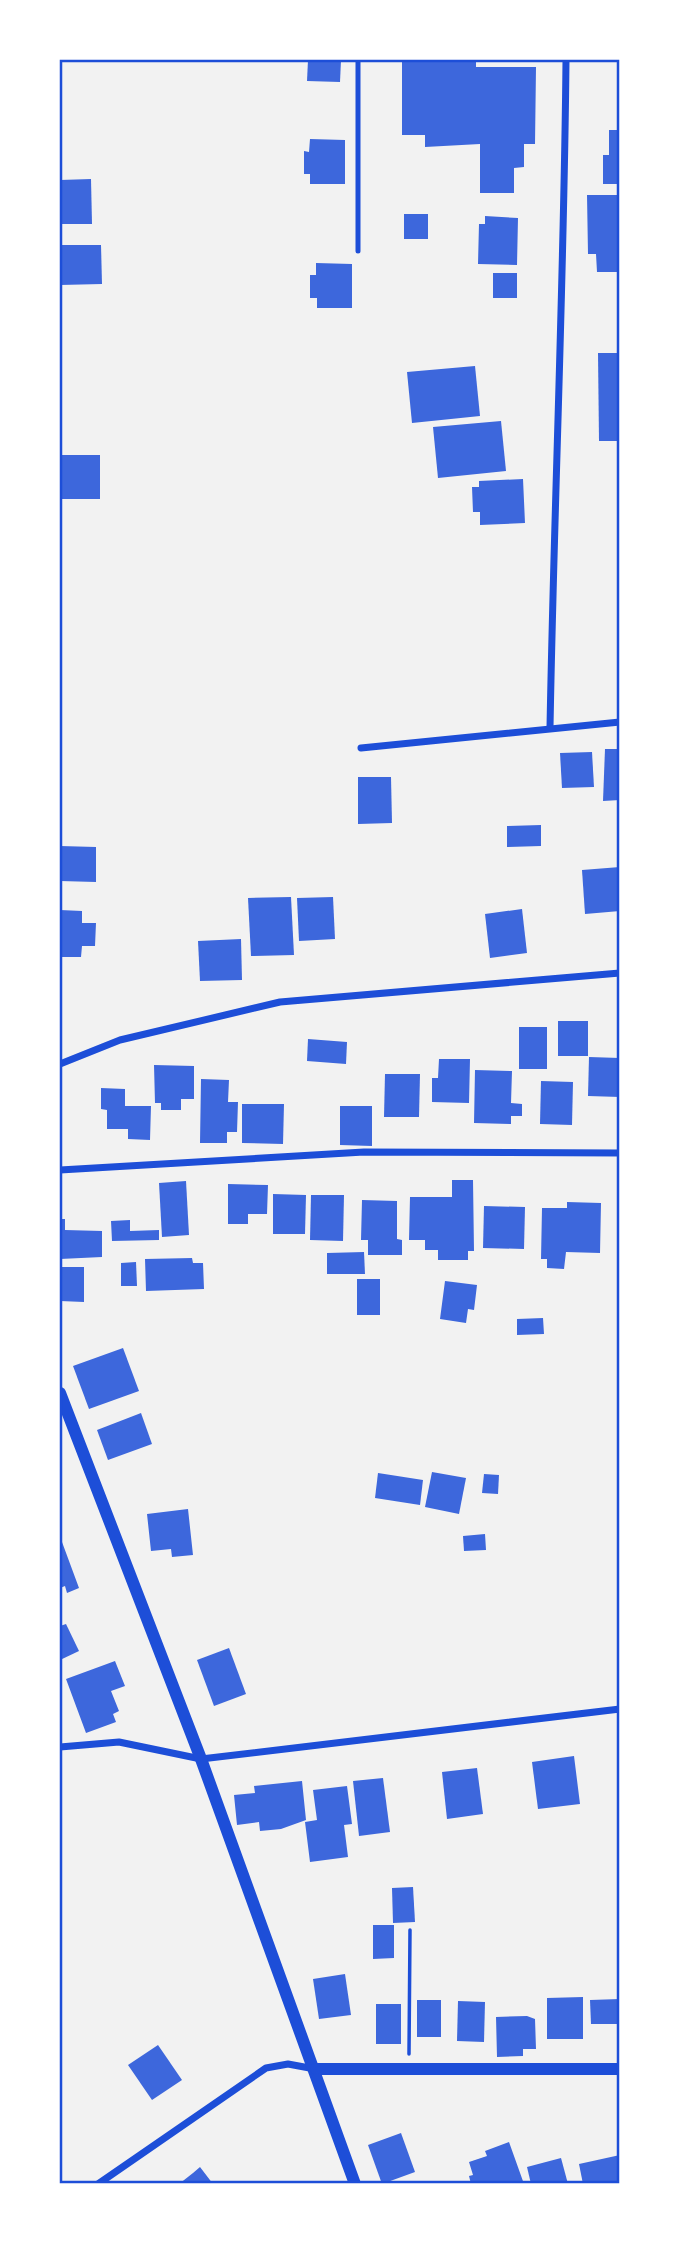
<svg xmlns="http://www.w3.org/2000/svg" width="679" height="2243" font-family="'Fira Sans Condensed',sans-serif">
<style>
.building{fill:#3d67dc}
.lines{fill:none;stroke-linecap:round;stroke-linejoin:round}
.path{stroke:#1d4ed8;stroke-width:3.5}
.service{stroke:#1d4ed8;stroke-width:5}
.minor{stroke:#1d4ed8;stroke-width:7}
.tertiary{stroke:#1d4ed8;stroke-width:12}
.neatline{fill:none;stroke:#1d4ed8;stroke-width:2.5}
</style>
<rect width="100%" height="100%" fill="#f2f2f2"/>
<g class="building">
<path d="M308 60H341L340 82 307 81Z"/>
<path d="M402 60H476V67H536L535 144H524V167L514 168V193H480V144L425 147V135H402Z"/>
<path d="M609 130H620V184H603V155H609Z"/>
<path d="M310 139 345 140V184H310V174H304V151L309 152Z"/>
<path d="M91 179 92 224H60V180Z"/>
<path d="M587 195H620V272H597L596 254H588Z"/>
<rect x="404" y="214" width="24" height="25"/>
<path d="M485 216 518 218 517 265 478 264 479 224H485Z"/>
<path d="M60 245H101L102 284 60 285Z"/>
<path d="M316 263 352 264V308H317V298H310V275H316Z"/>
<rect x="493" y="273" width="24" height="25"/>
<path d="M598 353H618L619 441H599Z"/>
<path d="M475 366 480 416 412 423 407 372Z"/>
<path d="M501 421 506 471 438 478 433 427Z"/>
<rect x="60" y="455" width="40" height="44"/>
<path d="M523 479 525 523 480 525V512H473L472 487H479V481Z"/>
<path d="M605 749H620V800L603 801Z"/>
<path d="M592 752 594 787 562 788 560 753Z"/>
<path d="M358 777H391L392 823 358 824Z"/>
<path d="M541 825V846L507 847V826Z"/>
<path d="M60 846 96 847V882L60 881Z"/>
<path d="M620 867V911L585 914 582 870Z"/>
<path d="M291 897 294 955 251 956 248 898Z"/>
<path d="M333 897 335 939 299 941 297 898Z"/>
<path d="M522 909 527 953 490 958 485 914Z"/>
<path d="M60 910 82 911V923H96L95 946H82L81 957H60Z"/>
<path d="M241 939 242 980 200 981 198 941Z"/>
<rect x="558" y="1021" width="30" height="35"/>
<rect x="519" y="1027" width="28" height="42"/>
<path d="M308 1039 347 1042 346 1064 307 1061Z"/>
<path d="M589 1057 620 1058V1097L588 1096Z"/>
<path d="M439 1059H470L469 1103 432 1102V1078H438Z"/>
<path d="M154 1065 194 1066V1099H181V1110H161V1103H155Z"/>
<path d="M475 1070 512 1071 511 1103 522 1104V1116H511V1124L474 1123Z"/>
<path d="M385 1074H420L419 1117H384Z"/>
<path d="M201 1079 229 1080 228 1102H238L237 1132H227V1143H200Z"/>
<path d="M541 1081 573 1082 572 1125 540 1124Z"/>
<path d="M101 1088 125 1089V1106H151L150 1140 128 1139V1129H107V1110L101 1109Z"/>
<path d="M242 1104H284L283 1144 242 1143Z"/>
<path d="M340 1106H372V1146L340 1145Z"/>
<path d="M452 1180H473L474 1251H468V1260H438V1250H425V1240H409L410 1197H452Z"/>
<path d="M186 1181 189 1235 162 1237 159 1183Z"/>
<path d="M228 1184 268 1185 267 1214H248V1224H228Z"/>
<path d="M273 1194 306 1195 305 1234H273Z"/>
<path d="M311 1195H344L343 1241 310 1240Z"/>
<path d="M362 1200 397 1201V1239L402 1240V1255H368V1240H361Z"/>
<path d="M567 1202 601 1203 600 1253 566 1252 564 1269 547 1268V1259H541L542 1208H567Z"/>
<path d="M484 1206 525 1207 524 1249 483 1248Z"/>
<path d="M60 1219H65V1230L102 1231V1257L60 1259Z"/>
<path d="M130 1220V1231L159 1230V1240L112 1241 111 1221Z"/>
<path d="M364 1252 365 1274H327V1253Z"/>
<path d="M192 1258 193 1263H203L204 1289 146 1291 145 1259Z"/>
<path d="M136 1262 137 1286H121V1263Z"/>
<path d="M60 1267H84V1302L60 1301Z"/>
<rect x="357" y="1279" width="23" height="36"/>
<path d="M445 1281 477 1285 474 1310 468 1309 466 1323 440 1319Z"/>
<path d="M543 1318 544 1334 517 1335V1319Z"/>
<path d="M123 1348 139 1391 89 1409 73 1366Z"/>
<path d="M141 1413 152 1444 108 1460 97 1430Z"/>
<path d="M432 1472 466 1478 459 1514 425 1507Z"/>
<path d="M378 1473 423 1480 420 1505 375 1498Z"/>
<path d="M484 1474 499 1475 498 1494 482 1493Z"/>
<path d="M188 1509 193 1555 172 1557 171 1549 151 1551 147 1514Z"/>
<path d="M485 1534 486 1550 464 1551 463 1536Z"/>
<path d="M62 1542 79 1588 67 1593 65 1586 60 1588V1543Z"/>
<path d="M66 1624 79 1651 60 1660V1626Z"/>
<path d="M229 1648 246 1694 214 1706 197 1660Z"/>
<path d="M115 1661 125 1686 111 1691 119 1711 113 1714 116 1722 86 1733 66 1679Z"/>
<path d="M574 1756 580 1804 538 1809 532 1762Z"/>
<path d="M477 1768 483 1814 447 1819 442 1772Z"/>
<path d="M383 1778 390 1832 359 1836 353 1781Z"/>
<path d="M302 1781 306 1820 281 1829 260 1831 259 1822 237 1825 234 1795 255 1793 254 1786Z"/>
<path d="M347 1786 352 1824 344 1825 348 1857 310 1862 305 1822 317 1820 313 1790Z"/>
<path d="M413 1887 415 1922 393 1923 392 1888Z"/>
<path d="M373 1925H394V1958L373 1959Z"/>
<path d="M345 1974 351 2015 319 2019 313 1979Z"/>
<path d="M583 1997V2039H547V1998Z"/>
<path d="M620 1999V2024H591L590 2000Z"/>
<rect x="417" y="2000" width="24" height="37"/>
<path d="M458 2001 485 2002 484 2042 457 2041Z"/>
<rect x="376" y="2004" width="25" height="40"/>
<path d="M527 2016 535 2019 536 2049H523V2056L497 2057 496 2017Z"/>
<path d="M158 2045 182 2080 152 2100 128 2065Z"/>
<path d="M401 2133 415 2172 382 2184 368 2145Z"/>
<path d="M509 2142 524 2184H471L469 2176 473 2175 469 2162 487 2156 485 2151Z"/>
<path d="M620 2155V2184H583L579 2164Z"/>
<path d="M561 2158 568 2184H531L527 2167Z"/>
<path d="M200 2167 213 2184H179L193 2173Z"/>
</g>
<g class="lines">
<path class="path" d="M409 2054 410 1930"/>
<path class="service" d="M358 60V251"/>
<g class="minor">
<path d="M550 728C554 505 564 283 566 60"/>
<path d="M361 748 620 722"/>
<path d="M60 1064 120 1040 280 1002 620 973"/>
<path d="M60 1170 364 1152 620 1153"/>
<path d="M60 1747 119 1742 201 1759 620 1709"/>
<path d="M98 2184 266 2068 288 2064 315 2069"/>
</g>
<g class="tertiary">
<path d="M60 1393 201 1759 355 2184"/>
<path d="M316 2069H620"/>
</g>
</g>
<rect width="679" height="2243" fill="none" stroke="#ffffff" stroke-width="122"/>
<rect x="61" y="61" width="557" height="2121" class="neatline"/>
</svg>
